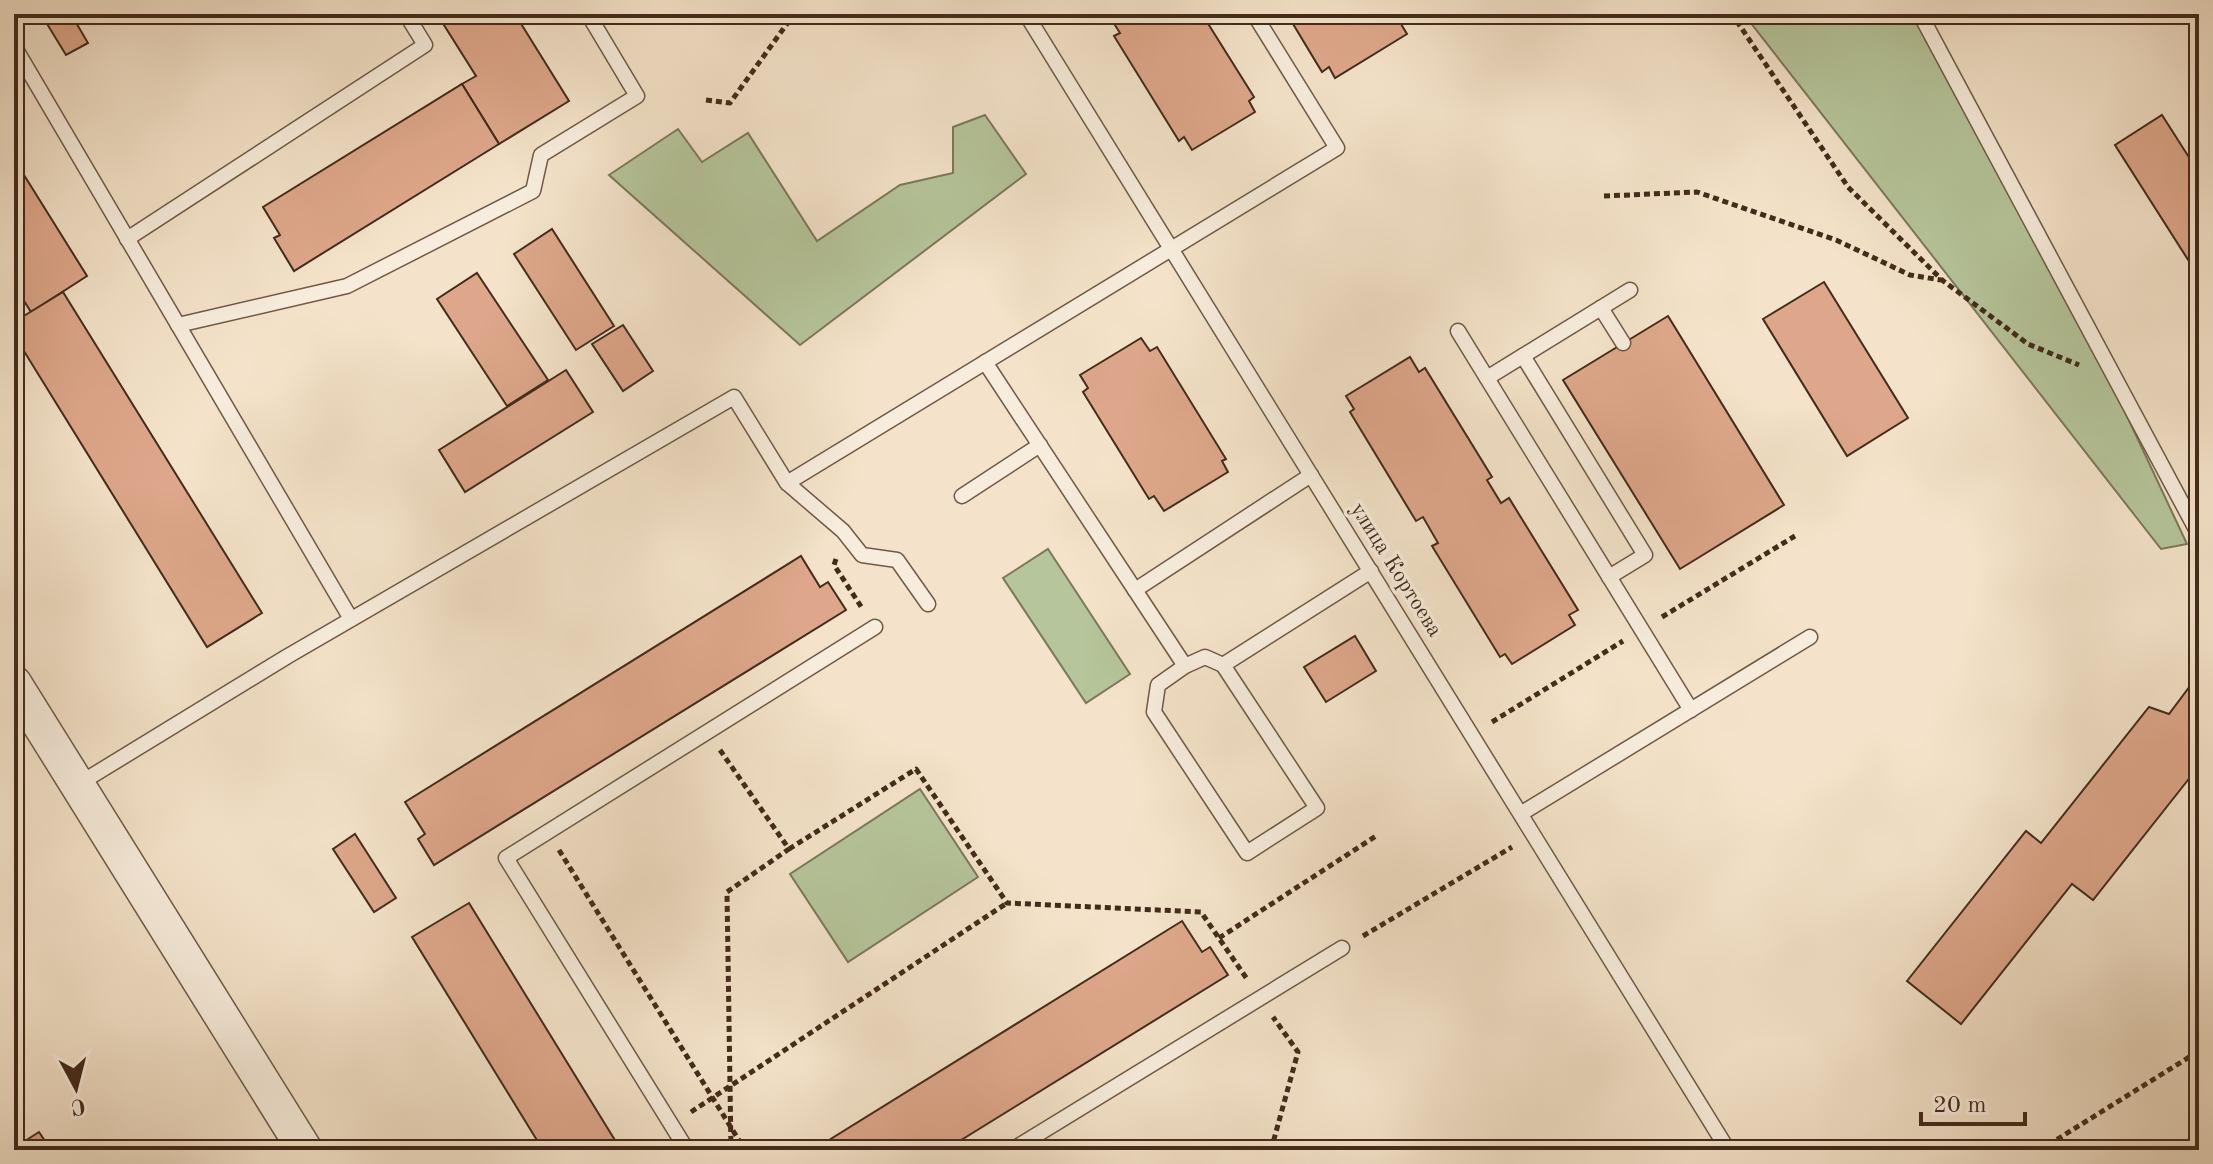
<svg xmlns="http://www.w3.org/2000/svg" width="2213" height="1164" font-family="'Old Standard TT',serif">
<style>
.green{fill:#b6c59b;stroke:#7c785b;stroke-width:2}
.building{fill:#dea78b;stroke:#432b1b;stroke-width:2}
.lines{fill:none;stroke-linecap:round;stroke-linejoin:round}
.service-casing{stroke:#6f5947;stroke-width:17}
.tertiary-casing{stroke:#6f5947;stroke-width:37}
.path{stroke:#432b1b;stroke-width:5;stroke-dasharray:6 4;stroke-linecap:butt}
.service{stroke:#f8eddd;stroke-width:14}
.tertiary{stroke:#f8eddd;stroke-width:34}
.labels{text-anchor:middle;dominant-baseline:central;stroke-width:7;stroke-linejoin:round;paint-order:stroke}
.street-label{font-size:22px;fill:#432b1b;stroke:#f8eddd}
</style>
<rect width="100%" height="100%" fill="#f4e3ca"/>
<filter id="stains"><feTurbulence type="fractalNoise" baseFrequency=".0025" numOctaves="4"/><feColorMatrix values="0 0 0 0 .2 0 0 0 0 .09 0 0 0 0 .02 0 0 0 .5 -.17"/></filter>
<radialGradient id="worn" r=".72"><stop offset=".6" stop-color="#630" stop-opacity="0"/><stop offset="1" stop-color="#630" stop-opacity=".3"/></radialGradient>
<g class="green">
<path d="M1751 14H1914L2103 365 2187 544 2161 549 1747 18Z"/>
<path d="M985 115 1026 174 800 345 609 175 678 129 702 162 748 133 817 241 900 185 953 173V127Z"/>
<path d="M1048 549 1130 674 1086 703 1003 578Z"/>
<path d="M920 789 978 877 848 962 790 874Z"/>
</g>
<g class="building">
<path d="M41 14H71L88 43 66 55Z"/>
<path d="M437 14H515L569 101 499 144 462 84 476 76Z"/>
<path d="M1108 14H1202L1254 97 1249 101 1255 112 1192 150 1184 137 1179 141 1114 36 1120 33Z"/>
<path d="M1287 14H1395L1407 34 1335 78 1329 67 1322 72Z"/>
<path d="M462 84 499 144 294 271 274 238 280 235 263 207Z"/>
<path d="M2162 115 2199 173V277L2115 145Z"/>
<path d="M14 159 87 276 31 312 14 285Z"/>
<path d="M552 229 614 326 576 350 514 254Z"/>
<path d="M477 273 548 380 507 406 437 299Z"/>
<path d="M1824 282 1908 418 1847 456 1763 319Z"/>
<path d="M63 292 262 613 207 647 14 335V322Z"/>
<path d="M1668 316 1784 505 1680 569 1563 380Z"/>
<path d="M623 325 653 371 623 391 592 344Z"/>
<path d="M1141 338 1150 351 1157 347 1226 459 1222 461 1228 472 1164 511 1154 496 1149 499 1083 392 1088 388 1080 375Z"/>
<path d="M1410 357 1419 372 1425 368 1492 477 1487 480 1501 503 1509 498 1578 610 1569 615 1575 625 1512 664 1505 654 1500 657 1432 546 1438 543 1423 517 1416 521 1350 412 1354 409 1346 396Z"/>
<path d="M566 370 593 412 465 492 439 450Z"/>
<path d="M801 556 820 587 828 582 846 610 434 865 418 839 425 834 405 802Z"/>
<path d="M1355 636 1376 671 1326 702 1304 667Z"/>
<path d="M2199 674V766L2093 900 2072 884 1961 1024 1907 981 2026 831 2041 843 2149 707 2169 714Z"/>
<path d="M355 834 396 898 374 912 333 849Z"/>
<path d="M469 903 621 1150H543L412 937Z"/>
<path d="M1182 921 1202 952 1210 947 1228 975 945 1150H813Z"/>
<path d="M39 1132 51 1150H14V1148Z"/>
</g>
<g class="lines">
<defs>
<g id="service">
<path d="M1026 14 1728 1150"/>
<path d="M1920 14 2198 533"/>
<path d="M14 46 351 619"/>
<path d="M127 239 425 45 406 14"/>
<path d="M1601 308 1623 343"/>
<path d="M178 325 347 286 533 191 541 155 637 96 588 14"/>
<path d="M1458 331 1691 710"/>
<path d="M1523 356 1645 555 1609 577"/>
<path d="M985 362 1135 590 1311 475"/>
<path d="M1487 378 1630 290"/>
<path d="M787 483 843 531 862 555 897 560 928 604"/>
<path d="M962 496 1040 445"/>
<path d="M1135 590 1185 666"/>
<path d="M1205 657 1223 665 1317 808 1247 853 1154 712 1158 685 1185 666Z"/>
<path d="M1223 665 1371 571"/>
<path d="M77 785 288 656 734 397 787 483 1337 148 1254 14"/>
<path d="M1522 813 1810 637"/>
<path d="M687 1150 506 858 875 627"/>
<path d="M1012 1150 1342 948"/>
</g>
<path id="tertiary" d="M14 683 305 1150"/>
</defs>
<use href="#service" class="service-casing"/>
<use href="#tertiary" class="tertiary-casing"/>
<g class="path">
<path d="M1738 14 1734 17 1848 187 1942 280 2028 344 2079 365"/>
<path d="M706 100 730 103 794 14"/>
<path d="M1604 196 1697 192 1836 240 1910 275 1941 280"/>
<path d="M836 559 834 565 862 608"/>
<path d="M1662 617 1795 536"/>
<path d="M1492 722 1623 641"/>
<path d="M720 750 789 849 727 892 731 1150"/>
<path d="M789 849 916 769 1007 903 1201 912 1247 979"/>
<path d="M559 850 745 1150"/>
<path d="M1363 936 1512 847"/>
<path d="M1219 938 1376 836"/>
<path d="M691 1112 1007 903"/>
<path d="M1271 1150 1298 1052 1273 1017"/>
<path d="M2040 1150 2199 1051"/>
</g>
<use href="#service" class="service"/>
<use href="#tertiary" class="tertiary"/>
</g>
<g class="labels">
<g class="street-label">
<text transform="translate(1396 570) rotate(58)">улица Кортоева</text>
</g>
</g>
<rect width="2213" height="1164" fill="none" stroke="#f4e3ca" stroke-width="48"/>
<rect x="16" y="16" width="2181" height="1132" fill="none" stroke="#432b1b" stroke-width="4"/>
<rect x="24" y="24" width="2165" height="1116" fill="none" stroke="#432b1b" stroke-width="2"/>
<g transform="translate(76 1088) rotate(173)" stroke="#f8eddd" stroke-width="6" paint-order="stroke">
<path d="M0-6L14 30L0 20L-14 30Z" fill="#432b1b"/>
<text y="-12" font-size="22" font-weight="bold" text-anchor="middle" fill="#432b1b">С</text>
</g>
<path d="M1921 1112v12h104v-12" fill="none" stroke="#432b1b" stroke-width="4"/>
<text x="1933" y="1112" font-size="24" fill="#432b1b" stroke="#f8eddd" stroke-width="6" paint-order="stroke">20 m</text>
<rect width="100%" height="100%" filter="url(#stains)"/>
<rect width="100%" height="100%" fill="url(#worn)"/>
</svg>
